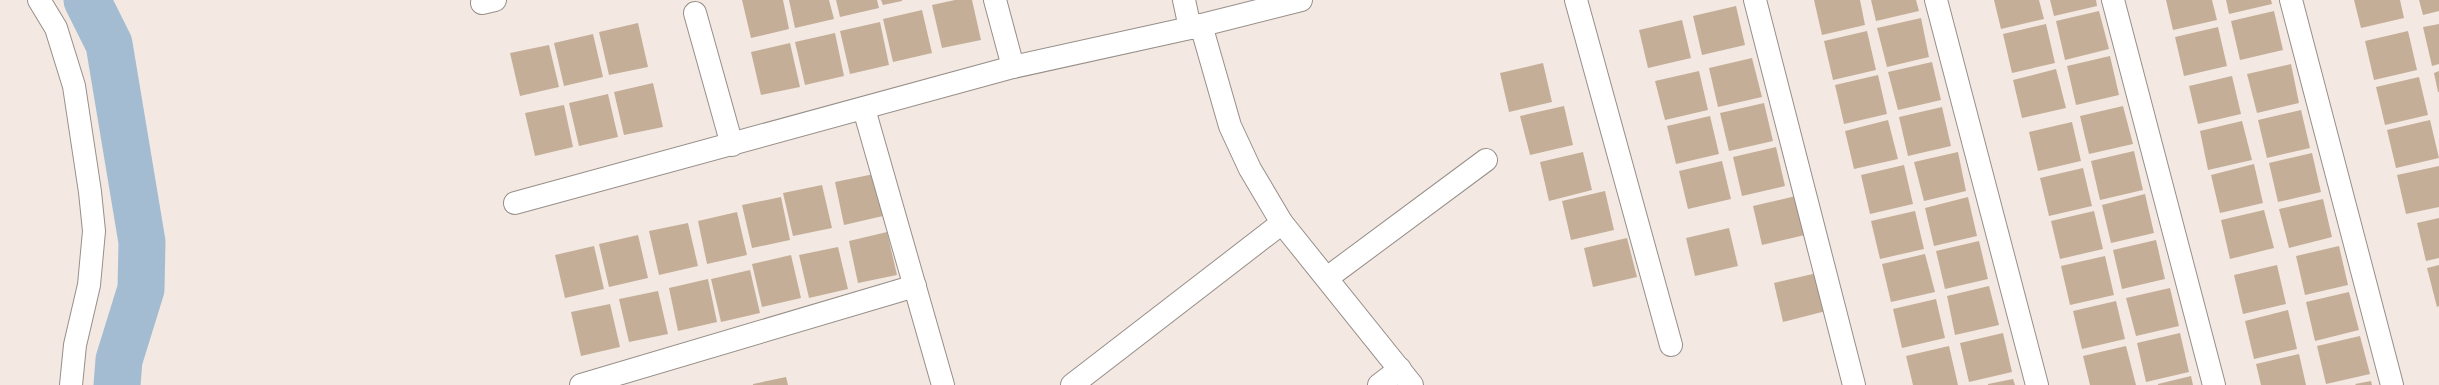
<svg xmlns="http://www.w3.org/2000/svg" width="2439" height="385" font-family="'Work Sans',sans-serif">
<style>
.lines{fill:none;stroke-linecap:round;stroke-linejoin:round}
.river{stroke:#a4bcd2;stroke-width:47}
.building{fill:#c5ae97}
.street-casing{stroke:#978e89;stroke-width:24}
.street{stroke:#fff;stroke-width:22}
</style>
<rect width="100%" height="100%" fill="#f3e9e2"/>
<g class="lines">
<path class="river" d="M87 0 109 44 142 242 141 289 119 360 117 385"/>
</g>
<g class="building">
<path d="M742 0H783L789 29 751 38Z"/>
<path d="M789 0H829L834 19 795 28Z"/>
<path d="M836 0H877L879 8 840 17Z"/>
<path d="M881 0H902V1L883 5Z"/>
<path d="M955 0H972L981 40 942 48 932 5Z"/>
<path d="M1814 0H1860L1865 25 1822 35Z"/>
<path d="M1871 0H1916L1919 11 1876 21Z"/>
<path d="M1994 0H2039L2044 19 2001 29Z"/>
<path d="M2050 0H2096L2097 6 2054 16Z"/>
<path d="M2166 0H2212L2217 20 2173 30Z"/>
<path d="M2226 0H2271L2272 4 2229 14Z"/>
<path d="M2354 0H2400L2404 18 2361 28Z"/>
<path d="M2419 0H2439V11L2423 15Z"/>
<path d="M1736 6 1745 45 1702 55 1693 16Z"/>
<path d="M922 10 932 53 893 62 883 19Z"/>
<path d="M2099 11 2109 49 2065 60 2056 21Z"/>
<path d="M2274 11 2283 50 2240 60 2231 21Z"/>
<path d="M1921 18 1929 57 1887 67 1877 28Z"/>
<path d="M1682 20 1691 58 1648 68 1639 30Z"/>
<path d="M880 22 889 65 850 74 840 31Z"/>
<path d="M638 23 648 67 609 75 599 32Z"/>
<path d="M2046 24 2055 63 2012 73 2003 34Z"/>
<path d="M2439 24V64L2432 66 2423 27Z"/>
<path d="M2218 27 2227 66 2184 76 2175 37Z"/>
<path d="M1867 31 1876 70 1833 80 1824 41Z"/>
<path d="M2408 31 2417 70 2374 80 2365 41Z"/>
<path d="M835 33 844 76 805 85 795 42Z"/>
<path d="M593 34 603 77 564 86 554 43Z"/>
<path d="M790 43 800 87 761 95 751 52Z"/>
<path d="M549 45 559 87 520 96 510 53Z"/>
<path d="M2110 56 2119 95 2076 105 2067 66Z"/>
<path d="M1752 58 1762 97 1718 107 1709 68Z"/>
<path d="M1932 62 1941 100 1898 110 1888 72Z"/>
<path d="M1543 63 1552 102 1509 112 1500 73Z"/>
<path d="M2291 64 2299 103 2257 113 2247 74Z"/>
<path d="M2056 69 2066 108 2022 118 2013 80Z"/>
<path d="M1699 71 1708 110 1665 120 1655 81Z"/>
<path d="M2439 71V92H2438L2434 73Z"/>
<path d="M1878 75 1887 114 1844 124 1835 85Z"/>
<path d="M2232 76 2241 114 2198 124 2189 86Z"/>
<path d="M2419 77 2428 115 2385 125 2376 87Z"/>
<path d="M653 83 663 127 624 135 614 92Z"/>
<path d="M608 94 618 137 579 146 569 103Z"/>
<path d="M1764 103 1773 141 1729 151 1720 113Z"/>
<path d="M564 105 573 147 535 156 525 113Z"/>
<path d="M1564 106 1573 145 1530 155 1520 116Z"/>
<path d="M2123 106 2133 144 2089 154 2080 116Z"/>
<path d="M1942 107 1951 146 1908 156 1899 117Z"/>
<path d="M2301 110 2310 148 2267 158 2258 120Z"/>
<path d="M1710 116 1719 154 1676 164 1667 126Z"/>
<path d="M1888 120 1898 159 1854 169 1845 131Z"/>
<path d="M2430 120 2439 158 2396 168 2387 130Z"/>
<path d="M2242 121 2252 160 2208 170 2200 131Z"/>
<path d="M2072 122 2081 161 2038 171 2029 132Z"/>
<path d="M1776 147 1785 186 1742 196 1733 157Z"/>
<path d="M2134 151 2143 190 2100 200 2091 161Z"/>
<path d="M1583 152 1592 190 1549 201 1540 162Z"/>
<path d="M1958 152 1966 191 1924 201 1914 162Z"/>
<path d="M2312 153 2321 192 2278 202 2269 163Z"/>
<path d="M1722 161 1731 199 1688 209 1679 171Z"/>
<path d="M2254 164 2263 203 2220 213 2211 175Z"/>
<path d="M1904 165 1913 204 1870 214 1861 175Z"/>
<path d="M2439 166V207L2406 214 2397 175Z"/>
<path d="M2083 168 2092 206 2049 216 2040 178Z"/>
<path d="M874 174 883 216 844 225 835 182Z"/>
<path d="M822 185 832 228 793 236 783 193Z"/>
<path d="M1605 191 1614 230 1571 240 1562 201Z"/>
<path d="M2145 194 2154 233 2111 243 2102 205Z"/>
<path d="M1796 196 1805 235 1762 245 1753 206Z"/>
<path d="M781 197 790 240 752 248 742 205Z"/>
<path d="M1968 197 1977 236 1934 246 1925 208Z"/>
<path d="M2323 199 2332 237 2289 248 2279 209Z"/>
<path d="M2264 210 2274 248 2230 259 2221 220Z"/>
<path d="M1915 211 1924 249 1880 259 1871 221Z"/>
<path d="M2094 211 2103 249 2060 259 2051 221Z"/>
<path d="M737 212 747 255 707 264 698 221Z"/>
<path d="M2439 218V258L2426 261 2417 223Z"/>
<path d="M688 223 698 266 659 275 649 231Z"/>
<path d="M1729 228 1738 266 1695 276 1686 238Z"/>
<path d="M887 232 897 275 858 283 849 241Z"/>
<path d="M638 235 648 278 609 287 599 244Z"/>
<path d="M1627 238 1637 277 1593 287 1584 248Z"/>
<path d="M2156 240 2165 279 2122 289 2113 250Z"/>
<path d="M1979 241 1988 279 1945 289 1936 251Z"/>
<path d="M594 246 604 289 565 298 555 255Z"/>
<path d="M2339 246 2348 285 2305 295 2296 256Z"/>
<path d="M838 247 848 289 809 298 799 255Z"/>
<path d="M1925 254 1935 292 1891 302 1882 264Z"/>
<path d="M791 255 801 298 762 307 752 264Z"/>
<path d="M2105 256 2114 295 2070 305 2061 266Z"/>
<path d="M2277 265 2286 304 2243 314 2234 275Z"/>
<path d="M2439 265V306L2437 307 2427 268Z"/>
<path d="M750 270 760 313 721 322 711 279Z"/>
<path d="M1817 273 1826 311 1783 322 1774 283Z"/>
<path d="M708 279 717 322 678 331 669 288Z"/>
<path d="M1989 286 1999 325 1955 335 1947 296Z"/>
<path d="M2170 288 2179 326 2136 336 2126 298Z"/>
<path d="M658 291 668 334 629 342 619 299Z"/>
<path d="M2349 292 2359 330 2315 341 2306 302Z"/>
<path d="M1936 299 1945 338 1902 348 1893 309Z"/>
<path d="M2116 301 2125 339 2082 349 2073 311Z"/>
<path d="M610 304 620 347 581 356 571 312Z"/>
<path d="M2288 310 2297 349 2254 359 2245 321Z"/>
<path d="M2003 333 2012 372 1969 382 1960 343Z"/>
<path d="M2180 333 2189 372 2146 382 2137 343Z"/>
<path d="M2360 336 2370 374 2326 384 2317 346Z"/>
<path d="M1949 346 1958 385H1913L1906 356Z"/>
<path d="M2126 346 2136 385H2090L2083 356Z"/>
<path d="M2299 354 2306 385H2261L2256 364Z"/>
<path d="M2191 376 2193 385H2158V384Z"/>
<path d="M786 377 788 385H753V384Z"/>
<path d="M2013 379 2015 385H1988V384Z"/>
<path d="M2371 381 2372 385H2356L2355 384Z"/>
</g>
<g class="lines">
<defs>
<g id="street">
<path d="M39 0 56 28 74 86 90 192 94 231 89 285 75 345 71 385"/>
<path d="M995 0 1013 67"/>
<path d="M1184 0 1190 28"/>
<path d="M1576 0 1671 345"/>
<path d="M1755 0 1854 385"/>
<path d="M1936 0 2037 385"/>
<path d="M2113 0 2214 385"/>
<path d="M2291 0 2392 385"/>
<path d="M482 3 495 0"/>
<path d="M695 13 732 145"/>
<path d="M1201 25 1230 126 1250 169 1282 223 1412 385"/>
<path d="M864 109 943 385"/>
<path d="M515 203 1013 67 1190 28 1301 0"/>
<path d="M1327 278 1486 160"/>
<path d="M581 385 915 286"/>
<path d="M1072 385 1282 223"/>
<path d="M1379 385 1400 369"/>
</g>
</defs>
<use href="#street" class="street-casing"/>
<use href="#street" class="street"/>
</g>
</svg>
